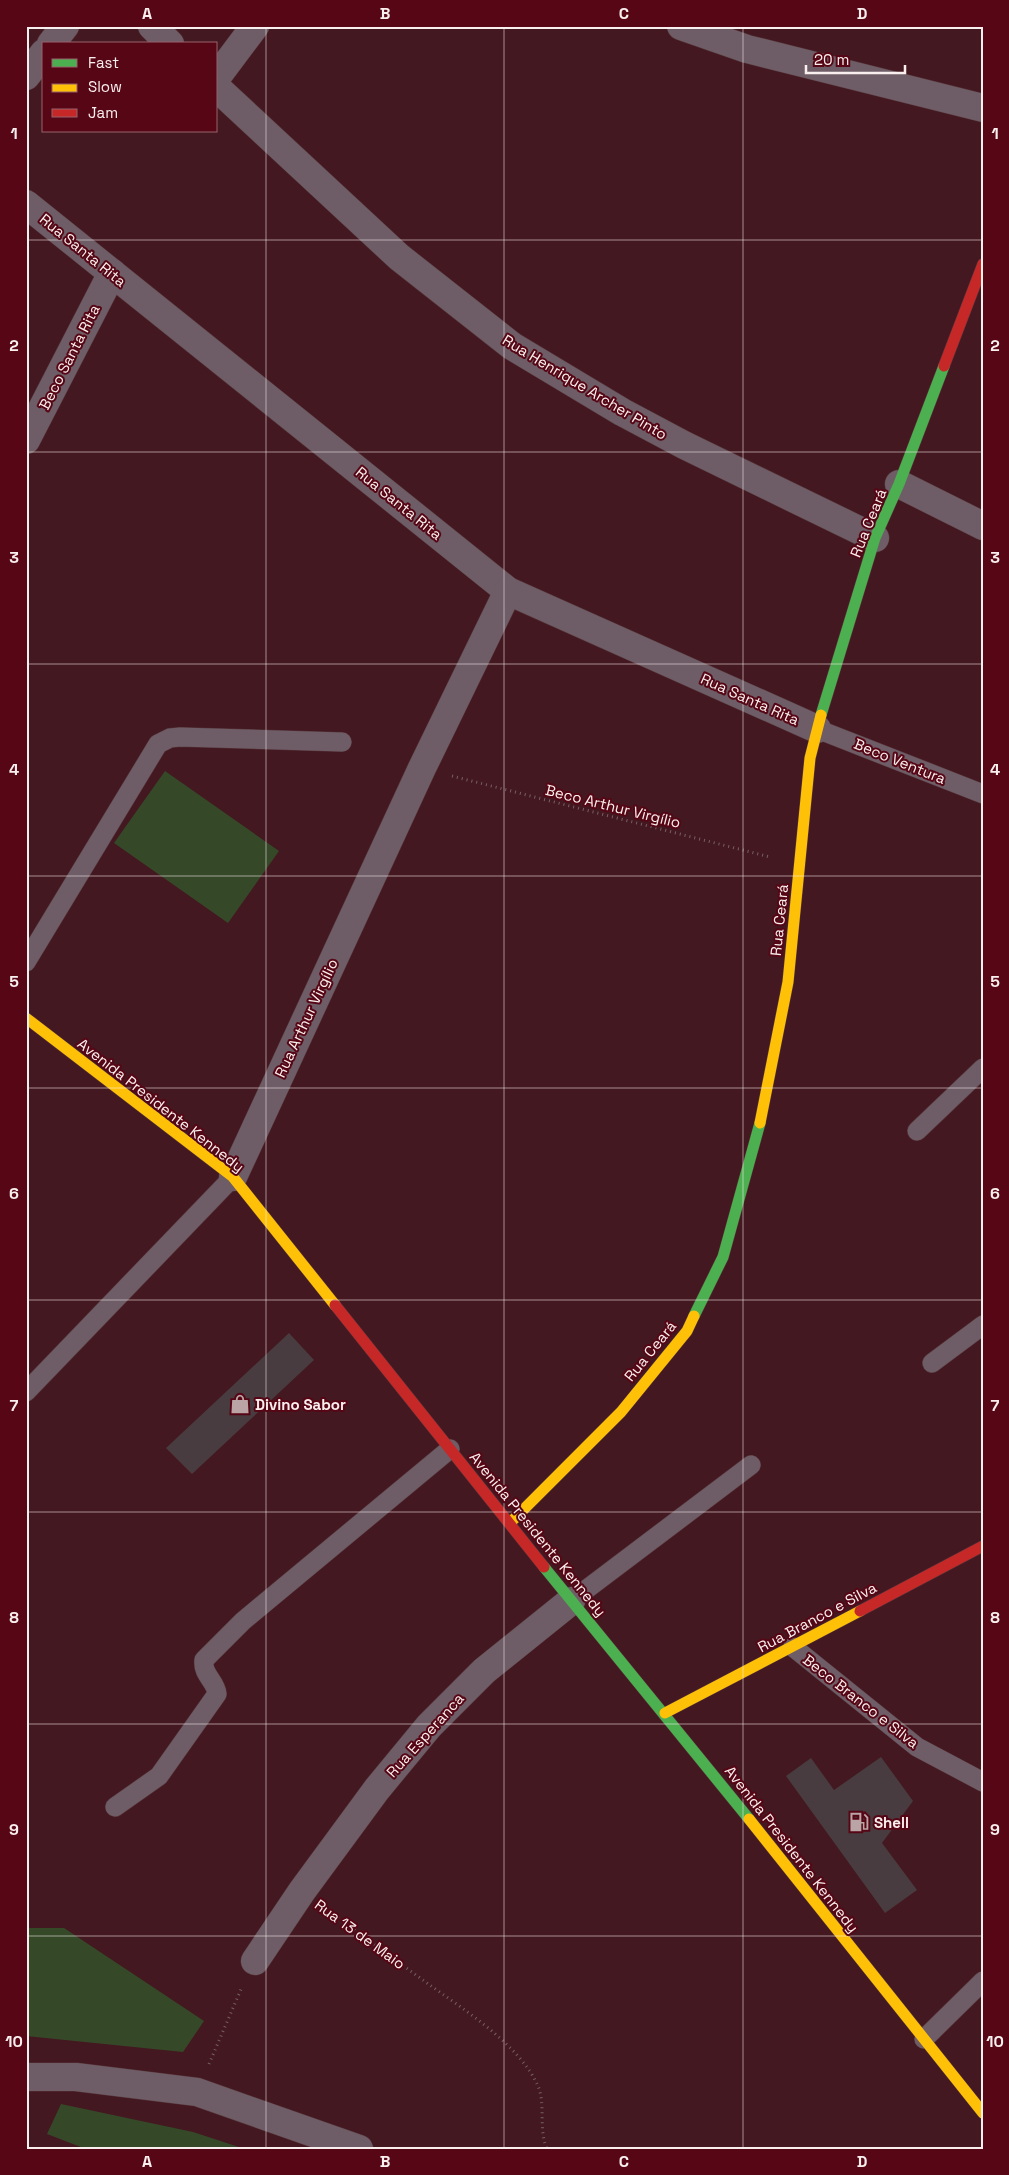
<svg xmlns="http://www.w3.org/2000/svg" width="1009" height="2175" font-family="'Space Grotesk',sans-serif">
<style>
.green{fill:#354928}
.building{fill:#483c40}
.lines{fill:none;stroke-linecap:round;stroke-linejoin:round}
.lane-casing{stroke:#56353b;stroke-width:20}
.street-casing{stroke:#56353b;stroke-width:29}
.fast-casing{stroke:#56353b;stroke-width:12}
.slow-casing{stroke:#56353b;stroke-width:12}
.jam-casing{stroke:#56353b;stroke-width:12}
.path{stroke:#756067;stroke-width:3;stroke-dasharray:1 4;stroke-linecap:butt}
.lane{stroke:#6e5d66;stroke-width:19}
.street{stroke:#6e5d66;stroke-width:28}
.fast{stroke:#4caf50;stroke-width:11}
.slow{stroke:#ffc107;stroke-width:11}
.jam{stroke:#c62828;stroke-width:11}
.grid{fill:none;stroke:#f9efee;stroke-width:1;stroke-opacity:0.55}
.labels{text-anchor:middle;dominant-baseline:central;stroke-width:4;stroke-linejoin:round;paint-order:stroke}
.street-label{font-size:15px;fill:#f9efee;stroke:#560615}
.poi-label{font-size:15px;font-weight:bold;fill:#f9efee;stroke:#560615;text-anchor:start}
.neatline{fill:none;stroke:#f9efee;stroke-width:2}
.grid-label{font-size:16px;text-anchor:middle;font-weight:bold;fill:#f9efee}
</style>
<rect width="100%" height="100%" fill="#441820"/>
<g class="green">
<path d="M165 771 279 851 228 923 114 843Z"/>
<path d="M26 1928H64L204 2021 183 2052 26 2036Z"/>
<path d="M61 2104 193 2132 245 2149H86L47 2134Z"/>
</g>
<g class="building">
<path d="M289 1333 314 1360 192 1474 166 1448Z"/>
<path d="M881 1757 913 1801 882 1843 917 1890 885 1913 786 1776 811 1758 834 1790Z"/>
</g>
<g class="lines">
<defs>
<g id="lane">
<path d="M817 729 983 794"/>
<path d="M26 962 158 744 170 738 180 737 342 742"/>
<path d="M917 1131 983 1068"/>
<path d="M932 1363 983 1325"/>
<path d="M26 1392 233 1177"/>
<path d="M571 1601 751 1465"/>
<path d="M793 1647 917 1747 983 1782"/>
<path d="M115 1807 159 1776 217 1694C216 1681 202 1675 204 1660L243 1621 450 1449"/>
<path d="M924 2039 983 1981"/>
</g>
<g id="street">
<path d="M152 26 170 44"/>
<path d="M681 26 747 49 983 108"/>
<path d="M51 44 65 26"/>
<path d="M26 76 44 53"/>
<path d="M216 78 255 26"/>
<path d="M216 87 399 257 512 346 622 412 684 445 875 538"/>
<path d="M26 204 508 591 817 729"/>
<path d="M26 440 112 273"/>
<path d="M899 484 983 526"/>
<path d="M233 1177 422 768 508 591"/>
<path d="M255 1961 302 1891 377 1789 429 1726 484 1671 571 1601"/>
<path d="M26 2077H76L197 2092 359 2149"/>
</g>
<g id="fast">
<path d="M821 715 875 538 899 484 944 366"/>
<path d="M694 1316 723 1257 760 1123"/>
<path d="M544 1567 749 1819"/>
</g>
<g id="slow">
<path d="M26 1018 233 1177 335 1305"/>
<path d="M760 1123 788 982 810 758 821 715"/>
<path d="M510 1523 621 1412 687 1331 694 1316"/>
<path d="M665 1713 860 1611"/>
<path d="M749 1819 983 2113"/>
</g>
<g id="jam">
<path d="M944 366 983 264"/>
<path d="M335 1305 544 1567"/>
<path d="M860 1611 983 1546"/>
</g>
</defs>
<use href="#lane" class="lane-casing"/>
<use href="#street" class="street-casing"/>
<use href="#fast" class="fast-casing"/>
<use href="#slow" class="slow-casing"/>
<use href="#jam" class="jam-casing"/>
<g class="path">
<path d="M452 776 770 857"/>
<path d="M326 1909C360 1934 394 1959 427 1983 463 2009 520 2045 538 2086 546 2105 538 2128 547 2149"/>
<path d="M209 2064 242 1987"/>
</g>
<use href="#lane" class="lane"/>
<use href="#street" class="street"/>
<use href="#fast" class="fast"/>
<use href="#slow" class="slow"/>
<use href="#jam" class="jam"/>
</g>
<path class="grid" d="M266 26V2149M504 26V2149M743 26V2149M26 240H983M26 452H983M26 664H983M26 876H983M26 1088H983M26 1300H983M26 1512H983M26 1724H983M26 1936H983"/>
<defs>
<symbol id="shop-bare" viewBox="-9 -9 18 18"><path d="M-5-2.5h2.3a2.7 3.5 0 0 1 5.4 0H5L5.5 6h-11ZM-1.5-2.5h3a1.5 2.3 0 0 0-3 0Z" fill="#baa4a6" stroke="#560615" stroke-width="2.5" paint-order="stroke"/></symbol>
<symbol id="fuel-bare" viewBox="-9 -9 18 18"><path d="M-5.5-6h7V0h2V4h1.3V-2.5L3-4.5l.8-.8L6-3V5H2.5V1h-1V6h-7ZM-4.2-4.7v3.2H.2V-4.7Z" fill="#baa4a6" stroke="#560615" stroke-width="2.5" paint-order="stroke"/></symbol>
</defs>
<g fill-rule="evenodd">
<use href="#shop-bare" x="226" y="1390" width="28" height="28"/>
<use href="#fuel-bare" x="845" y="1808" width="28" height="28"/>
</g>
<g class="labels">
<g class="street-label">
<text transform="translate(83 250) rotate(39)">Rua Santa Rita</text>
<text transform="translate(69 357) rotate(-63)">Beco Santa Rita</text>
<text transform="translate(585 387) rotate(31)">Rua Henrique Archer Pinto</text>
<text transform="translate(399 503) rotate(39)">Rua Santa Rita</text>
<text transform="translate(868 523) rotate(-68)">Rua Ceará</text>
<text transform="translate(750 699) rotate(24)">Rua Santa Rita</text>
<text transform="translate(900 761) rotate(22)">Beco Ventura</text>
<text transform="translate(613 806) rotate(14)">Beco Arthur Virgílio</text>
<text transform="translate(779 920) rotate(-84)">Rua Ceará</text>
<text transform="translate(306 1018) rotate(-65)">Rua Arthur Virgílio</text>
<text transform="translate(161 1105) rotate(38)">Avenida Presidente Kennedy</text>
<text transform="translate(650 1351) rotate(-51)">Rua Ceará</text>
<text transform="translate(538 1534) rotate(51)">Avenida Presidente Kennedy</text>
<text transform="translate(817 1617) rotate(-28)">Rua Branco e Silva</text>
<text transform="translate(861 1701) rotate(38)">Beco Branco e Silva</text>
<text transform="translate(425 1735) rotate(-48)">Rua Esperanca</text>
<text transform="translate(792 1849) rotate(52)">Avenida Presidente Kennedy</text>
<text transform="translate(360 1934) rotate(36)">Rua 13 de Maio</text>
</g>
<g class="poi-label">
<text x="255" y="1404">Divino Sabor</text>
<text x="874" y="1822">Shell</text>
</g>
</g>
<rect width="1009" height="2175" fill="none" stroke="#560615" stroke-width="55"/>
<rect x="42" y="42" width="175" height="90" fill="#560615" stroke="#97636c"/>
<rect x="52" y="59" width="25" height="8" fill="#4caf50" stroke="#97636c"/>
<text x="88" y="68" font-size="15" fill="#f9efee">Fast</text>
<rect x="52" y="84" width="25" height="8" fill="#ffc107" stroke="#97636c"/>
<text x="88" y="92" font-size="15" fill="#f9efee">Slow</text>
<rect x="52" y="109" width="25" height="8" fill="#c62828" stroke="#97636c"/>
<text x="88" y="118" font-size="15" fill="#f9efee">Jam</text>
<path d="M806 65v8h99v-8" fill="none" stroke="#f9efee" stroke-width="2.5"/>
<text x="814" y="65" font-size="15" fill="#f9efee" stroke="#560615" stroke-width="4" paint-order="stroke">20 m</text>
<rect x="28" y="28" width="954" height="2120" class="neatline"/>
<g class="grid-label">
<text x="147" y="19">A</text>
<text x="385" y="19">B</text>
<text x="624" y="19">C</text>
<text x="862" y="19">D</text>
<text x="14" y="139">1</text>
<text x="995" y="139">1</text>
<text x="14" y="351">2</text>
<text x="995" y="351">2</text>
<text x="14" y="563">3</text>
<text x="995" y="563">3</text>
<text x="14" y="775">4</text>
<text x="995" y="775">4</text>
<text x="14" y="987">5</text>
<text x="995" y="987">5</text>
<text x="14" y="1199">6</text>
<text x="995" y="1199">6</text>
<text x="14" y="1411">7</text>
<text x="995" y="1411">7</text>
<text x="14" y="1623">8</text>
<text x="995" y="1623">8</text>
<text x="14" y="1835">9</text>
<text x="995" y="1835">9</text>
<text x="14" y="2047">10</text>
<text x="995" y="2047">10</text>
<text x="147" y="2167">A</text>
<text x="385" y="2167">B</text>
<text x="624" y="2167">C</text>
<text x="862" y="2167">D</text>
</g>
</svg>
